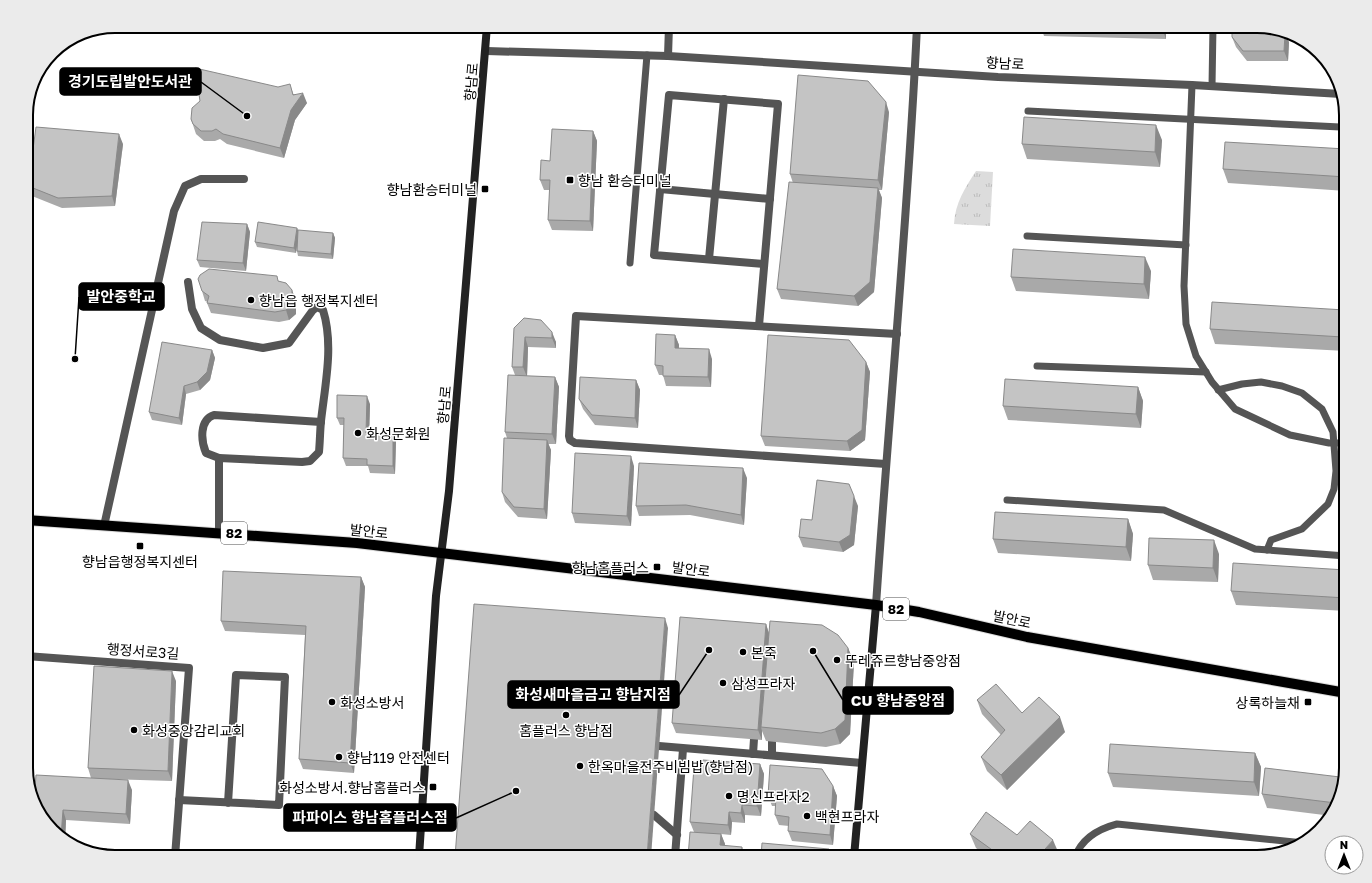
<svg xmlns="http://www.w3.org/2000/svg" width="1372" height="883" font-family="'Golos Text','Noto Sans KR',sans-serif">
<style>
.grass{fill:url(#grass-tufts)}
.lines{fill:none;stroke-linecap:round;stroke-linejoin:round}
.primary-casing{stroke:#dbdbdb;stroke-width:12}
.lane{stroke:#555;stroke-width:7}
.street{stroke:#555;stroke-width:8}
.secondary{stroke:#222;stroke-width:8}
.primary{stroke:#000;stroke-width:10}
.wall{fill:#a9a9a9}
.shaded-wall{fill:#898989}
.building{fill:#c4c4c4;stroke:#898989}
.poi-dot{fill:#000;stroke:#fff;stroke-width:1.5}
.labels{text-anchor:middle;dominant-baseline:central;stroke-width:3;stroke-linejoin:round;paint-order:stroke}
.shield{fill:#fff;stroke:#4c4c4c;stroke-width:1}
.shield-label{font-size:13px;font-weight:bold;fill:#000}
.street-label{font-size:14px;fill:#000;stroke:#fff}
.poi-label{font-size:14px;fill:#000;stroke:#fff;text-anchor:start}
.rim{fill:none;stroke:#000;stroke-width:2}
.leader{fill:none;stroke:#000;stroke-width:1.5}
.callout-dot{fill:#000;stroke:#fff;stroke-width:1.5}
.callout{fill:#000;stroke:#000;stroke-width:1.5}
.callout-label{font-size:15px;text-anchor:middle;font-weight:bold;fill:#fff}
</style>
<defs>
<pattern id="grass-tufts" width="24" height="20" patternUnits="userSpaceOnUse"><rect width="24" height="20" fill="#dcdcdc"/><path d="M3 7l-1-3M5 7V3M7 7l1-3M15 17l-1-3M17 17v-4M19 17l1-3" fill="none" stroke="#bbb"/></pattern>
</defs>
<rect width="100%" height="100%" fill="#fff"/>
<path class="grass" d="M976 171 993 172 990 226 954 224C955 203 965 188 976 171Z"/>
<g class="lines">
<defs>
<path id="primary" d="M26 520 357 543 876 605 919 612 1027 637 1346 693"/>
</defs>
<use href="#primary" class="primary-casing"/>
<g class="lane">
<path d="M1192 85 1184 286 1186 324 1196 356 1212 382 1235 409 1290 435 1329 443H1346"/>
<path d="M1212 86 1213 26"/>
<path d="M1028 111 1340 127"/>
<path d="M1027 236 1186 245"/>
<path d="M630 263 647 55"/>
<path d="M1037 366 1206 372"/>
<path d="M1218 390 1242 384 1261 382 1282 386 1302 393 1322 409 1333 432 1336 471 1334 489 1328 504 1302 529 1271 540 1267 550"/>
<path d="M1007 500 1164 510 1255 549 1346 556"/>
<path d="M1075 857C1082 838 1098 829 1117 824L1304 843"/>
</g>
<g class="street">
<path d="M487 51 668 56 998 77 1192 85 1341 94"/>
<path d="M668 56 669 26"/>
<path d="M660 189 770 199"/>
<path d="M709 259 724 99"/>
<path d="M188 282 192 309 201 328 220 340 263 348 289 343 313 310 317 307 323 310C334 345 325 385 321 421 320 431 320 441 319 452L310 461 302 462 219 458V532"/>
<path d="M759 326C765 252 772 178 778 104L669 95 654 255 764 264"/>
<path d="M219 458 206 453C201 441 199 420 214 415L321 422"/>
<path d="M886 464 575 443 570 440 569 436 576 316 897 334"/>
<path d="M104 526 174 211 185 186 201 179H244"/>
<path d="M876 605C889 412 908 219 917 26"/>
<path d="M26 656 189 668 175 857"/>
<path d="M659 746 862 763"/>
<path d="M753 754 754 739"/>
<path d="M772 755V741"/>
<path d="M179 800 279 805 285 677 236 675 228 803"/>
<path d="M654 815 677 835"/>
<path d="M675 857 683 749"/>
</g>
<g class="secondary">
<path d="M419 857 436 596 449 491 487 26"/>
<path d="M854 857 876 605"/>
</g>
<use href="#primary" class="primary"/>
</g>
<g class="wall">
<path d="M1041 26H1166V39L1044 36Z"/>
<path d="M1257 26 1260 27V31L1289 42 1288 61H1247L1236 47 1232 37Z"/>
<path d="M294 94 307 103 295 120 284 158 227 144 220 139 215 141H204L196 134 191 119Z"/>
<path d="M889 112 882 190H879L882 198 874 292 858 306 781 299 777 289 793 183 790 174Z"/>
<path d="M593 131 597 141 593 231 552 230 548 220 550 190H544L540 180 550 161Z"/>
<path d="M1162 140 1160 167 1027 159 1022 144Z"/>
<path d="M123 144 115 206 62 208 32 196 28 186Z"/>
<path d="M1346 149V191L1228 183 1223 169Z"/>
<path d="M247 224 250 232 246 271 200 267 197 260Z"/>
<path d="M297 228 298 231 333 233 335 238 333 259 298 256 297 251V244L296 253 257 247 255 242Z"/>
<path d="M1151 271 1149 299 1016 291 1011 277Z"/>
<path d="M279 281 296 300V314L289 320 279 322 211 313 207 303 208 302 205 301 202 291Z"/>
<path d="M1345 310 1346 313V351L1215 344 1210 329Z"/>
<path d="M541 320 556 342V348L528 347 527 376 555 377 559 387 556 444H548L551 450 547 519 518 517 505 502 502 492 507 438 505 432 515 375 512 367 514 328Z"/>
<path d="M675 335 679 345V348L712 359 711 387 666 386 663 375H659L655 365Z"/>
<path d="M212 350 215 358 210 380 200 390 186 394 182 425 152 420 149 412Z"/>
<path d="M866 362 870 372 865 440 850 451 765 446 761 436Z"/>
<path d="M636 380 640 390 638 428 595 425 583 409 579 399Z"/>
<path d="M1138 387 1143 401 1141 428 1008 420 1003 406Z"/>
<path d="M370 404 369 433 393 434 396 441 395 474 370 473 368 466H346L343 458 344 425H340L337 418Z"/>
<path d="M634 466 631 526 575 523 572 513Z"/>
<path d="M747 478 744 525 690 515 639 516 636 506Z"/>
<path d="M858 506 854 545 843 552 803 547 799 537 812 520Z"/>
<path d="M1128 519 1133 534 1131 561 998 553 993 539Z"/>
<path d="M1219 554 1218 582 1153 580 1148 565Z"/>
<path d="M1346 570V611L1236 605 1231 591Z"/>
<path d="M361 577 365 587 354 773 303 769 299 759 305 635 225 631 221 621Z"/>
<path d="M766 624 769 633 848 648 854 662 850 734 840 744 826 747 766 741 762 731V740L676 733 672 723Z"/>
<path d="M176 681 172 781 108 779 132 790 130 824 66 820 65 841 38 812 91 778 88 768Z"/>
<path d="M977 700 1022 713 1065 732 1007 790 987 771 981 757 1001 735 982 714Z"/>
<path d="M1255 753 1261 767 1259 796 1113 787 1108 773Z"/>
<path d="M760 764 764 774 761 816 745 815V823L732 822 731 835 721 834 725 844 724 845 745 857 694 832 690 822Z"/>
<path d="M1340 777 1342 782 1332 816 1267 808 1262 794Z"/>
<path d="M833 786 837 796 833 845 792 841 788 831 789 826 779 825 775 815 776 806H772L768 796Z"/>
<path d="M970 834 1017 835 1059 854 1056 857H987L976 848Z"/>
</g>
<g class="shaded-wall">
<path d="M1161 26H1166V39Z"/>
<path d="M1256 26 1260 27V41L1256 31Z"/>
<path d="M1285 34 1286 35 1289 42 1288 61 1284 51Z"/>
<path d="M290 84 296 103 303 93 307 103 295 120 284 158 280 148 293 95Z"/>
<path d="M886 102 889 112 882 190 878 180Z"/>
<path d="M1156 125 1162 140 1160 167 1155 152Z"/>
<path d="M593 131 597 141 593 231 590 221Z"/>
<path d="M119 134 123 144 115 206 112 196Z"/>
<path d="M878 188 882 198 874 292 858 306 854 296Z"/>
<path d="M247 224 250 232 246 271 243 263Z"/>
<path d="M297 228 299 233 296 253 294 248Z"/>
<path d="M333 233 335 238 333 259 331 254Z"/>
<path d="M1145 257 1151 271 1149 299 1144 284Z"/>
<path d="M292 290 296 300V314L289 320 286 310Z"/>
<path d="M1345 310 1346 313V345L1343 337Z"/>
<path d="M552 332 556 342V348L552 338Z"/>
<path d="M675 335 679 345 678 358 675 348Z"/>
<path d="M525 337 528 347 527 377 523 367Z"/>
<path d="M709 349 712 359 711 387 708 377Z"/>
<path d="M212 350 215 358 210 380 200 390 197 382Z"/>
<path d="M866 362 870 372 865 440 850 451 847 441Z"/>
<path d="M555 377 559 387 556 444 552 434Z"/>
<path d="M636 380 640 390 638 428 635 418Z"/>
<path d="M184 386 186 394 182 425 179 418Z"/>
<path d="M1138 387 1143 401 1141 428 1136 414Z"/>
<path d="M367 396 370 404 369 440 366 433Z"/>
<path d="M393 434 396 441 395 474 393 466Z"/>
<path d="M547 440 551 450 547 519 544 509Z"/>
<path d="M631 456 634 466 631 526 627 516Z"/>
<path d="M743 468 747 478 744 525 741 515Z"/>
<path d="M854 496 858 506 854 545 843 552 839 542Z"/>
<path d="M1128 519 1133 534 1131 561 1126 547Z"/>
<path d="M1214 540 1219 554 1218 582 1213 568Z"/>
<path d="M26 556 28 561 26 589Z"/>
<path d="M361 577 365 587 354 773 350 763Z"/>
<path d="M665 618 668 628 651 857H647Z"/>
<path d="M766 624 769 634 761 727 762 731V740L758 730Z"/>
<path d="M848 648 854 662 850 734 840 744 835 729Z"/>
<path d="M172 671 176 681 172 781 168 771Z"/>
<path d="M1060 717 1065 732 1007 790 1001 775Z"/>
<path d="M1255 753 1261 767 1259 796 1254 782Z"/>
<path d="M760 764 764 774 761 816 757 806Z"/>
<path d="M1340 777 1342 782 1338 795Z"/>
<path d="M128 780 132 790 130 824 126 814Z"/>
<path d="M833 786 837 796 833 845 830 835Z"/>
<path d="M742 805 745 815V823L741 813Z"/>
<path d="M63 810 66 820 65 841 61 837Z"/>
<path d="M729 812 732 822 731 835 728 825Z"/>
<path d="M721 834 725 844 724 855 720 845Z"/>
<path d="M1053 840 1059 854 1056 857H1038Z"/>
<path d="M742 847 745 857H741Z"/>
<path d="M107 849 109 855 106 854Z"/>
<path d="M829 849 832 857H828Z"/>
</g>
<g class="building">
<path d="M1232 26H1256V31H1275L1285 34 1284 51H1243L1232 37Z"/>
<path d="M195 68 278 87 290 84 293 95 303 93 291 110 280 148 223 134 216 129 212 131H201L193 124 191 119 192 108 200 101Z"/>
<path d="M798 75 868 81 886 102 878 180 790 174Z"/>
<path d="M1024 117 1156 125 1155 152 1022 144Z"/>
<path d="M36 127 119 134 112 196 58 198 28 186Z"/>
<path d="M552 129 593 131 590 221 548 220 550 180H540L541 160 550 161Z"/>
<path d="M1225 142 1346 149V177L1223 169Z"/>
<path d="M789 182 878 188 870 282 854 296 777 289Z"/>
<path d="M202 222 247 224 243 263 197 260Z"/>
<path d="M258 222 297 228 294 248 255 242Z"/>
<path d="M298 230 333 233 331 254 297 251Z"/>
<path d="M1013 249 1145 257 1144 284 1011 277Z"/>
<path d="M209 269 277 276 278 281 286 283 292 290V305L286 310 275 312 207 303 209 296 202 291 198 279 200 275Z"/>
<path d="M1212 302 1345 310 1343 337 1210 329Z"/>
<path d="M524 318 541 320 552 332V338L525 337 523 367H512L514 328Z"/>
<path d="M656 334 675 335V348L709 349 708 377 663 376V366L655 365Z"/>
<path d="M768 335 849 340 866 362 862 430 847 441 761 436Z"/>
<path d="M162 342 212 350 207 372 197 382 184 386 179 418 149 412Z"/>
<path d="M508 375 555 377 552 434 505 432Z"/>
<path d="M580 377 636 380 635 418 592 415 579 399Z"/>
<path d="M1005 379 1138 387 1136 414 1003 406Z"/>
<path d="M337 395 367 396 366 433 393 434V466L367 465V459L343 458 344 418H337Z"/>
<path d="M504 438 547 440 544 509 514 507 502 492Z"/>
<path d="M575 453 631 456 627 516 572 513Z"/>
<path d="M639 463 743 468 741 515 686 505 636 506Z"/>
<path d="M817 480 849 484 854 496 850 535 839 542 799 537 801 519 812 520Z"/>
<path d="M995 512 1128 519 1126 547 993 539Z"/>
<path d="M1149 538 1214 540 1213 568 1148 565Z"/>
<path d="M1233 563 1346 570V598L1231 591Z"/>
<path d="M223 571 361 577 350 763 299 759 306 626 221 621Z"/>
<path d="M474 604 665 618 647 857H455Z"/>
<path d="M680 617 766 624 758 730 672 723Z"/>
<path d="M770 621 822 625 838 635 848 648 845 720 835 729 821 733 761 727Z"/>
<path d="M94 666 172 671 168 771 88 768Z"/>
<path d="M996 684 1022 713 1039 697 1060 717 1001 775 981 757 1005 730 977 700Z"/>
<path d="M1110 744 1255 753 1254 782 1108 773Z"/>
<path d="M703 760 760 764 757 806 742 805 741 813 729 812 728 825 690 822 694 767Z"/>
<path d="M770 765 822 769 833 786 830 835 788 831 789 817 775 815 776 796H768Z"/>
<path d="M1265 768 1340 777 1338 795 1336 803 1262 794Z"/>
<path d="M36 775 128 780 126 814 63 810 61 837 38 812 34 801Z"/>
<path d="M986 812 1017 835 1030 821 1053 840 1038 857H1002L970 834Z"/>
<path d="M690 832 721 834 720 845 742 847 741 857H688Z"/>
<path d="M762 843 829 849 828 857H761Z"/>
<path d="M83 847 107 849 106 854Z"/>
</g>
<g class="poi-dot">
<rect x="566" y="176" width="8" height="8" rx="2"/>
<rect x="481" y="185" width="8" height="8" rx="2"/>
<circle cx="251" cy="300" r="4"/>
<circle cx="358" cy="433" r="4"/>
<rect x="136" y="542" width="8" height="8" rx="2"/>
<rect x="653" y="563" width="8" height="8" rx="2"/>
<circle cx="743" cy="652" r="4"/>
<circle cx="837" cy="660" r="4"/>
<circle cx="723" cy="683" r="4"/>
<circle cx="332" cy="702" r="4"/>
<rect x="1304" y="698" width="8" height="8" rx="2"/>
<circle cx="566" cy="715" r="4"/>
<circle cx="134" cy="730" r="4"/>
<circle cx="339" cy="757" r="4"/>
<circle cx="580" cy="766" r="4"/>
<rect x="429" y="783" width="8" height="8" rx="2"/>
<circle cx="729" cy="796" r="4"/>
<circle cx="807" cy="816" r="4"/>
</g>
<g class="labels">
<g class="shield">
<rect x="221" y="522" width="26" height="22" rx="3"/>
<rect x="883" y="598" width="26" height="22" rx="3"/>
</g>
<g class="shield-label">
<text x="234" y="533">82</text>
<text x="896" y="609">82</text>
</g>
<g class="street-label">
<text transform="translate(1005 63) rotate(3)">향남로</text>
<text transform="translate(471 82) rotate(-85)">향남로</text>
<text transform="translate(444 405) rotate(-85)">향남로</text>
<text transform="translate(369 531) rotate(6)">발안로</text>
<text transform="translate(691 569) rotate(7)">발안로</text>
<text transform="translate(1012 619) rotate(12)">발안로</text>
<text transform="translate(143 651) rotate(4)">행정서로3길</text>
</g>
<g class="poi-label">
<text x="578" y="180">향남 환승터미널</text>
<text x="477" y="189" text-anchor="end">향남환승터미널</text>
<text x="259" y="300">향남읍 행정복지센터</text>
<text x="366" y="433">화성문화원</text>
<text x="140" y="561" text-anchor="middle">향남읍행정복지센터</text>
<text x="649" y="567" text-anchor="end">향남홈플러스</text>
<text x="751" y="652">본죽</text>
<text x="845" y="660">뚜레쥬르향남중앙점</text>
<text x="731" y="683">삼성프라자</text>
<text x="340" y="702">화성소방서</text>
<text x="1300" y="702" text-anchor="end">상록하늘채</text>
<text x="142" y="730">화성중앙감리교회</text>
<text x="566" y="730" text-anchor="middle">홈플러스 향남점</text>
<text x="347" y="757">향남119 안전센터</text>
<text x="588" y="766">한옥마을전주비빔밥(향남점)</text>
<text x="425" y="787" text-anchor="end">화성소방서.향남홈플러스</text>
<text x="737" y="796">명신프라자2</text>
<text x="815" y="816">백현프라자</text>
</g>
</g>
<path d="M0 0H1372V883H0ZM115 33H1257A82 82 0 0 1 1339 115V768A82 82 0 0 1 1257 850H115A82 82 0 0 1 33 768V115A82 82 0 0 1 115 33Z" fill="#ebebeb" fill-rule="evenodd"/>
<path class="rim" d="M115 33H1257A82 82 0 0 1 1339 115V768A82 82 0 0 1 1257 850H115A82 82 0 0 1 33 768V115A82 82 0 0 1 115 33Z"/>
<path class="leader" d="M247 116L201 82M75 359L79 297M709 650L679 695M813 651L843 700M516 791L456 818"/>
<g class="callout-dot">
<circle cx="247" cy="116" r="4"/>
<circle cx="75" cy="359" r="4"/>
<circle cx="709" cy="650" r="4"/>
<circle cx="813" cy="651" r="4"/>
<circle cx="516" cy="791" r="4"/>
</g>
<g class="callout">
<rect x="60" y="68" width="141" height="27" rx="4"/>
<rect x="79" y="283" width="85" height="27" rx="4"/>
<rect x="508" y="681" width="171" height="27" rx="4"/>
<rect x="843" y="687" width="110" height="27" rx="4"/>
<rect x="284" y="804" width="172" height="27" rx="4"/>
</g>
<g class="callout-label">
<text x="130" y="87">경기도립발안도서관</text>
<text x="121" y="302">발안중학교</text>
<text x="593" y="700">화성새마을금고 향남지점</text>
<text x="898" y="706">CU 향남중앙점</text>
<text x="370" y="823">파파이스 향남홈플러스점</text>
</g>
<g transform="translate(1344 855)"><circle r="19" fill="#ffffff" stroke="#999999"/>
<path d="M0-3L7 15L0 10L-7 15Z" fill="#000000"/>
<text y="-6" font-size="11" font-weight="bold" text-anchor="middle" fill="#000000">N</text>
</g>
</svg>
